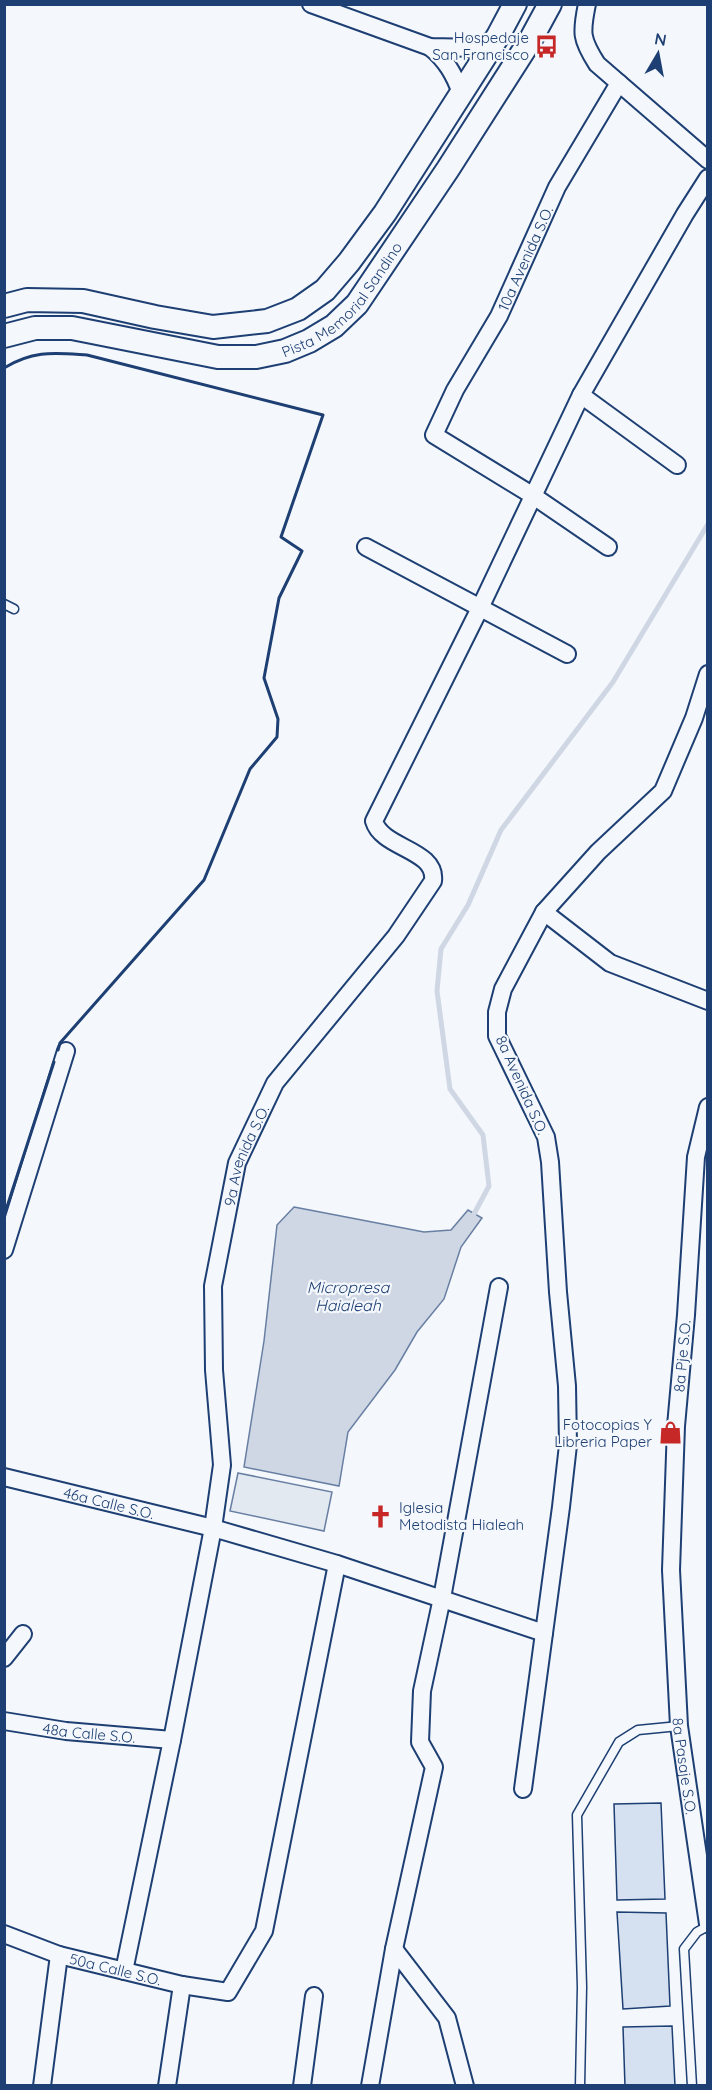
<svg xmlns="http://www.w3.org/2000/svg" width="712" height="2090" font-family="Quicksand,sans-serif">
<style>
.green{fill:#e3e9f0;stroke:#687fa3;stroke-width:1.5}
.water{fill:#cfd7e4;stroke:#687fa3;stroke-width:1.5}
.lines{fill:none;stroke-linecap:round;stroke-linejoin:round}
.stream{stroke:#cfd7e4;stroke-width:5}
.building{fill:#d5e0f0;stroke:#1d3f73;stroke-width:1.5}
.lane-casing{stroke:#1d3f73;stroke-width:11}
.street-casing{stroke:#1d3f73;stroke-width:20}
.secondary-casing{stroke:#1d3f73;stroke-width:26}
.lane{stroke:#f4f7fb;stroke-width:8}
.street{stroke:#f4f7fb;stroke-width:16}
.secondary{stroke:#f4f7fb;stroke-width:22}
.wall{stroke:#1d3f73;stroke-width:3}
.labels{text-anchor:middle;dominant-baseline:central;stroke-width:4.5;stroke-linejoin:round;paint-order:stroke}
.poi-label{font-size:15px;fill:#1d3f73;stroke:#f4f7fb;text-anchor:end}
.street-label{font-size:15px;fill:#1d3f73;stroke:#f4f7fb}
.water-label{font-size:16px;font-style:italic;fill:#1d3f73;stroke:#f4f7fb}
</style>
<rect width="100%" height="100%" fill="#f4f7fb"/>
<path class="green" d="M238 1473 332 1492 324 1531 230 1511Z"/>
<path class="water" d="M294 1207 424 1232 451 1230 468 1210 482 1218 461 1247 444 1299 417 1332 395 1370 348 1432 339 1486 244 1467 264 1341 277 1225Z"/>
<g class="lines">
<path class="stream" d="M474 1214 489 1186 483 1135 450 1089 437 991 441 949 468 905 501 830 613 682 708 524"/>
</g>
<g class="building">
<path d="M661 1803 665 1899 617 1900 614 1804Z"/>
<path d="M617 1912 666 1913 670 2006 623 2009Z"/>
<path d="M672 2026 675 2086H625L623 2027Z"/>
</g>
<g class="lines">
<defs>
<g id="lane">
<path d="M4 604 14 609"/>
<path d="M580 2086 582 1987 577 1815 619 1742 638 1730 679 1726"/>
<path d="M692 2086 684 1949 697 1932 708 1926"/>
</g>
<g id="street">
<path d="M311 4 430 47 479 48 495 38"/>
<path d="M587 4C581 33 581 39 597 64L708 160"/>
<path d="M430 47C446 60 454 74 461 93"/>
<path d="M581 395 677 465"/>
<path d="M366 547 567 654"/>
<path id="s1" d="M608 547 532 495 434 435 455 390 499 316 557 187 619 83"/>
<path d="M544 912 610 963 708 1001"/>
<path id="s2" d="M708 1107 696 1157 686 1315 676 1426 671 1570 679 1726 708 1924"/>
<path d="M4 1250 66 1051"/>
<path id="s3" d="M4 1477 213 1528 337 1564 544 1633"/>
<path d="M4 1658 23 1634"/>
<path id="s4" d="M4 1721 66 1731 172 1740"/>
<path d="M523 1789 561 1507 568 1445 567 1386 558 1292 550 1162 546 1137 497 1036V1012L503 989 544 912 598 852 663 791 694 718 708 674"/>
<path id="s5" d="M4 1934 59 1955 182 1985 228 1992 264 1931 337 1564"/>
<path d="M394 1949 447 2018 465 2086"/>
<path id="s6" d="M124 1971 172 1740 213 1528 222 1465 214 1370 213 1286 237 1163 275 1083 396 936 433 881C437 849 382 849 374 821L480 608 581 395 685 214 708 178"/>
<path d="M42 2086 59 1955"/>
<path d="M167 2086 182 1985"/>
<path d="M302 2086 314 1996"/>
<path d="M370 2086 394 1949 434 1767 420 1742 422 1691 442 1598 499 1287"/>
</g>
<g id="secondary">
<path d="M4 306 27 300 83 301 155 317 213 327 267 321 298 309 325 290 349 262 385 213 498 36 515 4"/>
<path id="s7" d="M4 336 35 328H72L218 357H256L285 351 309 341 334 326 357 304 448 169 531 39 550 4"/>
</g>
</defs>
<use href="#lane" class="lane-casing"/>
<use href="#street" class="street-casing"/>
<use href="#secondary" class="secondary-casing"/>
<use href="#lane" class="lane"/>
<use href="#street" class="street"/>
<use href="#secondary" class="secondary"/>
<g class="wall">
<path d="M4 368C34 350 54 353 87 355L323 415 281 537 302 551 279 598 264 678 278 719 277 737 250 769 204 880 60 1043 58 1050"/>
<path d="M4 1216 54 1062"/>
</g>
</g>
<defs>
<symbol id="bus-bare" viewBox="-9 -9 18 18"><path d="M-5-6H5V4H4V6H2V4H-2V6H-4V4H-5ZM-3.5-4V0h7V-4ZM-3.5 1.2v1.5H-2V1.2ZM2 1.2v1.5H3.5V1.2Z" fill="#c62828" stroke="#f4f7fb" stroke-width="2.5" paint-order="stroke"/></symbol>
<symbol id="shop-bare" viewBox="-9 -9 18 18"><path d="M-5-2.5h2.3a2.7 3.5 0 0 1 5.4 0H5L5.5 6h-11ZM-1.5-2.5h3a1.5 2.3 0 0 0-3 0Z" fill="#c62828" stroke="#f4f7fb" stroke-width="2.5" paint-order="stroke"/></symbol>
<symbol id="church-bare" viewBox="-9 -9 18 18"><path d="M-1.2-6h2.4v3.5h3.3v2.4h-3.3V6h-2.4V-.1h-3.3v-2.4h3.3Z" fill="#c62828" stroke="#f4f7fb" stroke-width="2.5" paint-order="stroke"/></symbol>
</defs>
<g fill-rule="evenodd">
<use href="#bus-bare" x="530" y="30" width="33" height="33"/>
<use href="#shop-bare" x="654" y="1416" width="33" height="33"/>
<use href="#church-bare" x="364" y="1500" width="33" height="33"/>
</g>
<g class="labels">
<g class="poi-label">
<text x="529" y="37">Hospedaje<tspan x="529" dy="17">San Francisco</tspan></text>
<text x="652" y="1424">Fotocopias Y<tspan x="652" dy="17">Libreria Paper</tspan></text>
<text x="399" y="1507" text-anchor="start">Iglesia<tspan x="399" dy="17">Metodista Hialeah</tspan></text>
</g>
<g class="street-label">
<text stroke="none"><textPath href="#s1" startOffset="406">10a Avenida S.O.</textPath></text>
<text stroke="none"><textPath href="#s7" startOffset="364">Pista Memorial Sandino</textPath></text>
<text transform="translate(522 1085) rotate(66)">8a Avenida S.O.</text>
<text stroke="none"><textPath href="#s6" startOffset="830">9a Avenida S.O.</textPath></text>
<text transform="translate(682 1356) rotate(-85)">8a Pje S.O.</text>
<text stroke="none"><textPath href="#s3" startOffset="108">46a Calle S.O.</textPath></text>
<text stroke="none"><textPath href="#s4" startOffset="86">48a Calle S.O.</textPath></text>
<text stroke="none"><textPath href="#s2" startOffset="662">8a Pasaje S.O.</textPath></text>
<text stroke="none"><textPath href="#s5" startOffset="117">50a Calle S.O.</textPath></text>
</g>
<g class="water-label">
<text x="348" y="1287">Micropresa<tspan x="348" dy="18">Haialeah</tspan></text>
</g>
</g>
<rect width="712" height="2090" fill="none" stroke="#1d3f73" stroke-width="12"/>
<g transform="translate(658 54) rotate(10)" stroke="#f4f7fb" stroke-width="4.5" paint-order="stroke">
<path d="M0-4.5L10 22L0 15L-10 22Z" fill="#1d3f73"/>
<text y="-9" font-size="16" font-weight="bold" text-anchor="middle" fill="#1d3f73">N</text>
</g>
</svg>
